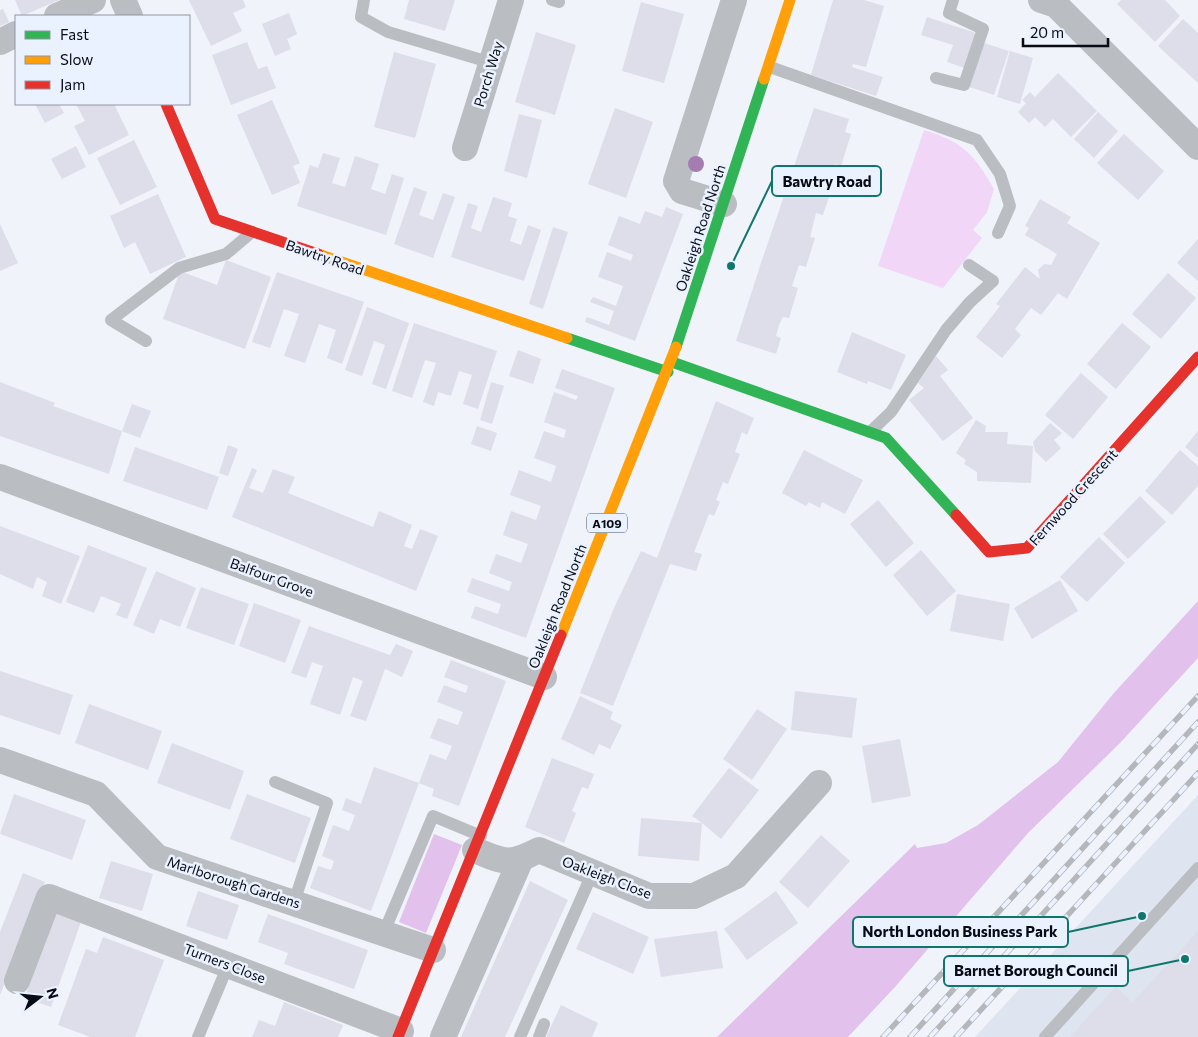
<svg xmlns="http://www.w3.org/2000/svg" width="1198" height="1037" font-family="Commissioner,sans-serif">
<style>
.built{fill:#dfe5f0}
.green{fill:#f1d6f8}
.forest{fill:#e2c1ec}
.building{fill:#deddea}
.lines{fill:none;stroke-linecap:round;stroke-linejoin:round}
.lane{stroke:#babec2;stroke-width:12}
.street{stroke:#babec2;stroke-width:26}
.fast{stroke:#30b455;stroke-width:11}
.slow{stroke:#ff9f0a;stroke-width:11}
.jam{stroke:#e5322d;stroke-width:11}
.rail-casing{stroke:#b4b7bb;stroke-width:5.5}
.rail{stroke:#ebf2ff;stroke-width:4;stroke-dasharray:11;stroke-linecap:butt}
.tree{fill:#a57caf}
.labels{text-anchor:middle;dominant-baseline:central;stroke-width:5;stroke-linejoin:round;paint-order:stroke}
.shield{fill:#ebf2ff;stroke:#4b505b;stroke-width:1}
.shield-label{font-size:12px;font-weight:bold;fill:#070b15}
.street-label{font-size:14px;fill:#070b15;stroke:#ebf2ff}
.leader{fill:none;stroke:#0f766e;stroke-width:2}
.callout-dot{fill:#0f766e;stroke:#ebf2ff;stroke-width:2}
.callout{fill:#ebf2ff;stroke:#0f766e;stroke-width:2}
.callout-label{font-size:15px;text-anchor:middle;font-weight:bold;fill:#070b15}
</style>
<rect width="100%" height="100%" fill="#f0f3fa"/>
<path class="built" d="M1198 795V1037H975Z"/>
<path class="green" d="M924 130C963 142 974 154 994 189L987 212 973 230 982 238 943 288 878 266Z"/>
<g class="forest">
<path d="M1198 601V658L1120 743 1028 833 895 987 848 1037H717L915 844 917 848 946 843 978 825 1058 762 1113 694Z"/>
<path d="M434 834 462 845 426 933 399 922Z"/>
</g>
<g class="building">
<path d="M15 0H59L22 16Z"/>
<path d="M189 0H243L246 7 233 13 242 31 211 46Z"/>
<path d="M409 0H455L445 31 404 19Z"/>
<path d="M833 0H864L884 6 866 67 853 64 852 67 883 77 876 96 811 75Z"/>
<path d="M1121 0H1165L1180 16 1155 42 1117 4Z"/>
<path d="M641 2 684 14 664 83 622 71Z"/>
<path d="M3 9 9 22 0 26V10Z"/>
<path d="M289 13 297 34 287 39 291 49 275 56 262 24Z"/>
<path d="M927 17 976 33 965 68 947 62 953 45 921 35Z"/>
<path d="M1183 19 1198 33V83L1158 46Z"/>
<path d="M536 32 576 45 555 115 515 102Z"/>
<path d="M247 42 258 69 267 66 276 88 231 105 212 55Z"/>
<path d="M984 43 1009 51 994 95 969 87Z"/>
<path d="M1010 51 1033 58 1020 104 997 97Z"/>
<path d="M394 52 436 64 415 138 374 127Z"/>
<path d="M1058 73 1097 111 1071 137 1053 119 1045 127 1035 117 1029 123 1018 112 1026 103 1022 100 1030 92 1035 97Z"/>
<path d="M272 100 300 163 293 166 300 183 272 195 237 115Z"/>
<path d="M35 104H59L64 113 45 123Z"/>
<path d="M76 104H114L129 135 89 155 74 126 85 121Z"/>
<path d="M615 108 653 122 626 198 588 184Z"/>
<path d="M814 108 849 119 845 132 851 134 841 166 835 164 827 183 833 185 823 215 816 213 810 237 815 238 806 267 799 265 792 286 798 288 789 318 783 317 779 325 776 336 781 338 776 354 736 341 760 266Z"/>
<path d="M1098 112 1118 131 1094 158 1074 139Z"/>
<path d="M519 114 542 120 527 178 504 171Z"/>
<path d="M1124 134 1164 171 1138 200 1097 163Z"/>
<path d="M134 140 157 187 120 205 97 158Z"/>
<path d="M76 146 86 167 62 179 51 159Z"/>
<path d="M323 153 340 158 332 183 345 187 355 156 379 164 371 189 385 194 392 174 404 178 386 235 297 206 310 165 318 168Z"/>
<path d="M414 187 427 192 419 215 433 220 443 193 455 197 433 258 394 244Z"/>
<path d="M158 194 186 257 150 274 135 242 124 248 110 216Z"/>
<path d="M493 197 512 203 508 216 517 219 510 241 521 245 528 225 541 230 524 281 451 257 468 203 478 206 471 228 481 232Z"/>
<path d="M1040 199 1071 217 1067 223 1100 243 1067 299 1058 293 1041 315 1031 308 1015 329 1021 335 1002 358 976 337 1000 306 996 304 1025 267 1040 279 1038 270 1044 264 1051 265 1057 254 1025 235 1029 228 1025 226Z"/>
<path d="M666 207 683 214 635 341 585 322 587 317 609 325 614 311 590 302 593 297 616 306 623 286 598 277 607 252 631 261 633 255 608 245 619 216 640 224 645 211 662 217Z"/>
<path d="M0 224 18 263 0 271Z"/>
<path d="M553 227 568 232 543 309 529 304Z"/>
<path d="M1198 239V281L1177 263Z"/>
<path d="M226 260 271 277 245 349 163 319 180 271 217 285Z"/>
<path d="M277 272 364 302 342 364 327 358 336 330 319 324 305 363 284 356 299 314 284 309 270 348 252 342Z"/>
<path d="M1168 273 1196 298 1161 339 1132 314Z"/>
<path d="M367 307 409 323 386 389 372 384 385 345 374 341 362 376 345 370Z"/>
<path d="M414 323 497 351 478 409 463 404 472 375 459 371 451 396 438 392 434 406 423 402 436 363 425 360 412 398 392 391Z"/>
<path d="M1122 323 1151 347 1116 389 1087 364Z"/>
<path d="M852 332 906 355 891 390 868 381 867 384 837 372Z"/>
<path d="M518 350 541 359 533 384 509 376Z"/>
<path d="M936 356 948 370 940 376 973 418 943 441 909 400 924 388 918 383Z"/>
<path d="M562 369 615 388 526 638 471 618 475 606 498 614 501 604 467 592 472 578 509 591 512 582 489 573 496 554 521 563 528 544 503 535 511 511 536 520 541 506 510 495 519 470 551 482 556 466 534 458 544 431 564 438 566 430 544 422 554 392 576 400 578 396 555 388Z"/>
<path d="M1081 373 1108 397 1073 439 1045 415Z"/>
<path d="M0 382 55 403 53 406 122 431 109 474 0 436Z"/>
<path d="M491 382 504 386 492 424 480 420Z"/>
<path d="M716 401 754 418 747 435 742 432 735 452 740 454 728 484 723 482 716 500 720 502 714 516 709 514 698 542 694 552 702 554 696 571 670 564 613 706 580 693 614 608 641 551 657 558Z"/>
<path d="M132 404 151 411 140 438 122 431Z"/>
<path d="M976 420 986 426 985 432H1008L1007 444 1033 446 1031 483 977 481V472L964 464 966 460 956 453Z"/>
<path d="M1050 423 1062 433 1054 440 1061 448 1046 462 1035 451 1033 442Z"/>
<path d="M477 426 497 433 491 451 471 444Z"/>
<path d="M1198 431V458L1185 447Z"/>
<path d="M228 445 238 449 228 476 219 473Z"/>
<path d="M135 447 219 477 207 510 123 481Z"/>
<path d="M804 450 863 480 845 514 822 502 820 508 809 502 806 506 782 493Z"/>
<path d="M1180 450 1198 466V486L1172 515 1145 491Z"/>
<path d="M252 468 257 470 249 488 263 493 273 469 295 477 288 493 373 527 379 511 412 525 404 546 412 549 420 529 438 536 416 591 232 517Z"/>
<path d="M1140 496 1166 522 1128 559 1103 534Z"/>
<path d="M878 500 914 543 886 567 850 524Z"/>
<path d="M0 526 80 556 61 604 42 596 47 582 37 577 33 589 0 574Z"/>
<path d="M1099 537 1125 563 1087 602 1060 577Z"/>
<path d="M88 545 147 568 127 619 116 615 121 604 101 596 94 613 66 602Z"/>
<path d="M921 550 956 591 927 616 893 575Z"/>
<path d="M156 571 196 588 180 627 160 619 154 634 133 625Z"/>
<path d="M1060 580 1078 611 1032 639 1014 608Z"/>
<path d="M201 587 249 604 234 645 186 628Z"/>
<path d="M957 594 1010 604 1003 641 950 631Z"/>
<path d="M254 603 301 620 285 663 239 646Z"/>
<path d="M309 626 390 655 396 644 413 651 402 677 385 669 366 721 350 716 363 681 353 677 340 715 310 704 323 666 312 662 306 678 291 673Z"/>
<path d="M451 660 506 681 459 806 432 796 434 789 419 783 371 911 310 888 318 866 331 870 334 861 322 856 333 825 349 831 355 815 342 810 346 798 361 804 374 767 419 783 430 754 446 760 452 746 430 738 438 718 458 725 463 712 437 702 444 685 466 693 468 686 444 677Z"/>
<path d="M0 671 73 695 60 735 0 715Z"/>
<path d="M795 691 857 698 852 738 791 730Z"/>
<path d="M580 696 613 712 610 719 622 725 610 749 599 744 594 755 561 739Z"/>
<path d="M89 704 162 731 148 770 75 743Z"/>
<path d="M757 709 787 729 752 780 723 759Z"/>
<path d="M900 739 911 796 872 803 862 746Z"/>
<path d="M172 743 244 771 230 810 157 783Z"/>
<path d="M552 758 594 774 588 789 582 787 572 811 576 813 564 843 525 827Z"/>
<path d="M729 768 759 790 721 839 702 823 699 861 638 856 641 818 702 823 692 816Z"/>
<path d="M14 794 86 820 72 860 0 834Z"/>
<path d="M247 794 311 818 295 863 230 839Z"/>
<path d="M821 835 850 861 808 908 779 882Z"/>
<path d="M111 861 153 874 142 911 99 898Z"/>
<path d="M23 873 45 882 0 995V932Z"/>
<path d="M530 881 568 900 505 1037H461Z"/>
<path d="M198 891 239 905 227 940 186 926Z"/>
<path d="M776 891 798 923 747 960 724 929Z"/>
<path d="M55 910 82 919 51 1007 25 998Z"/>
<path d="M593 912 649 937 633 974 576 949Z"/>
<path d="M268 914 368 950 354 989 284 964 288 953 258 942Z"/>
<path d="M717 931 723 968 661 977 654 939Z"/>
<path d="M1198 931V1037H1070L1116 986 1132 1003Z"/>
<path d="M103 937 164 960 135 1037H90L58 1025 86 949 97 953Z"/>
<path d="M284 1002 343 1025 338 1037H252L259 1020 275 1026Z"/>
<path d="M561 1005 598 1023 592 1037H546Z"/>
</g>
<g class="lines">
<g class="lane">
<path d="M364 0 361 17 388 32 492 63"/>
<path d="M552 0 559 2"/>
<path d="M770 67 977 140 1000 174 1010 206 998 233"/>
<path d="M936 78 964 85 983 29 949 13 953 0"/>
<path d="M146 341 111 320 179 268 226 254 252 232"/>
<path d="M870 432 891 412 946 330 970 302 993 281 969 265"/>
<path d="M275 782 327 803 294 902"/>
<path d="M384 932 433 816 481 836"/>
<path d="M198 1037 229 963"/>
<path d="M520 1037 592 874"/>
<path d="M539 1037 544 1024"/>
<path d="M1045 1037 1198 868"/>
</g>
<g class="street">
<path d="M123 0 130 16"/>
<path d="M1041 0 1056 5 1198 147"/>
<path d="M57 16 93 0"/>
<path d="M0 42 16 34"/>
<path d="M465 148 511 0"/>
<path d="M724 204 682 191 676 181 734 0"/>
<path d="M0 477 544 677"/>
<path d="M0 760 96 794 157 857 433 950"/>
<path d="M475 850C505 863 510 865 539 850L649 896H694L736 876 819 783"/>
<path d="M17 981 49 897 401 1031"/>
<path d="M443 1037 521 859"/>
</g>
<g class="fast">
<path d="M567 338 668 372"/>
<path d="M676 347 764 79"/>
<path d="M672 362 886 438 956 515"/>
</g>
<g class="slow">
<path d="M764 79 790 0"/>
<path d="M318 254 567 338"/>
<path d="M561 635 676 347"/>
</g>
<g class="jam">
<path d="M166 104 215 219 318 254"/>
<path d="M956 515 989 552 1027 548 1198 357"/>
<path d="M398 1037 561 635"/>
</g>
<defs>
<g id="rail">
<path d="M883 1037 1198 696"/>
<path d="M910 1037 1198 722"/>
<path d="M930 1037 1198 744"/>
<path d="M956 1037 1198 773"/>
</g>
</defs>
<use href="#rail" class="rail-casing"/>
<use href="#rail" class="rail"/>
</g>
<circle class="tree" cx="696" cy="164" r="8"/>
<g class="labels">
<rect class="shield" x="587" y="513.5" width="40" height="19" rx="4"/>
<g class="shield-label">
<text x="607" y="523">A109</text>
</g>
<g class="street-label">
<text transform="translate(488 74) rotate(-73)">Porch Way</text>
<text transform="translate(700 228) rotate(-72)">Oakleigh Road North</text>
<text transform="translate(325 257) rotate(19)">Bawtry Road</text>
<text transform="translate(1073 497) rotate(-48)">Fernwood Crescent</text>
<text transform="translate(272 577) rotate(20)">Balfour Grove</text>
<text transform="translate(557 606) rotate(-68)">Oakleigh Road North</text>
<text transform="translate(607 877) rotate(21)">Oakleigh Close</text>
<text transform="translate(234 882) rotate(18)">Marlborough Gardens</text>
<text transform="translate(225 963) rotate(21)">Turners Close</text>
</g>
</g>
<path class="leader" d="M731 266L772 181M1142 916L1068 932M1185 959L1128 971"/>
<g class="callout-dot">
<circle cx="731" cy="266" r="5"/>
<circle cx="1142" cy="916" r="5"/>
<circle cx="1185" cy="959" r="5"/>
</g>
<g class="callout">
<rect x="772" y="166" width="109" height="30" rx="5"/>
<rect x="853" y="917" width="215" height="30" rx="5"/>
<rect x="944" y="956" width="184" height="30" rx="5"/>
</g>
<g class="callout-label">
<text x="827" y="187">Bawtry Road</text>
<text x="960" y="937">North London Business Park</text>
<text x="1036" y="976">Barnet Borough Council</text>
</g>
<rect x="15" y="15" width="175" height="90" fill="#ebf2ff" stroke="#9096a1"/>
<rect x="25" y="31" width="25" height="8" fill="#30b455" stroke="#9096a1"/>
<text x="60" y="40" font-size="15" fill="#070b15">Fast</text>
<rect x="25" y="56" width="25" height="8" fill="#ff9f0a" stroke="#9096a1"/>
<text x="60" y="65" font-size="15" fill="#070b15">Slow</text>
<rect x="25" y="81" width="25" height="8" fill="#e5322d" stroke="#9096a1"/>
<text x="60" y="90" font-size="15" fill="#070b15">Jam</text>
<g transform="translate(40 997) rotate(74)" stroke="#ebf2ff" stroke-width="4" paint-order="stroke">
<path d="M0-4L9 19L0 12L-9 19Z" fill="#070b15"/>
<text y="-8" font-size="14" font-weight="bold" text-anchor="middle" fill="#070b15">N</text>
</g>
<path d="M1023 38v8h85v-8" fill="none" stroke="#070b15" stroke-width="2.5"/>
<text x="1030" y="38" font-size="15" fill="#070b15" stroke="#ebf2ff" stroke-width="4" paint-order="stroke">20 m</text>
</svg>
